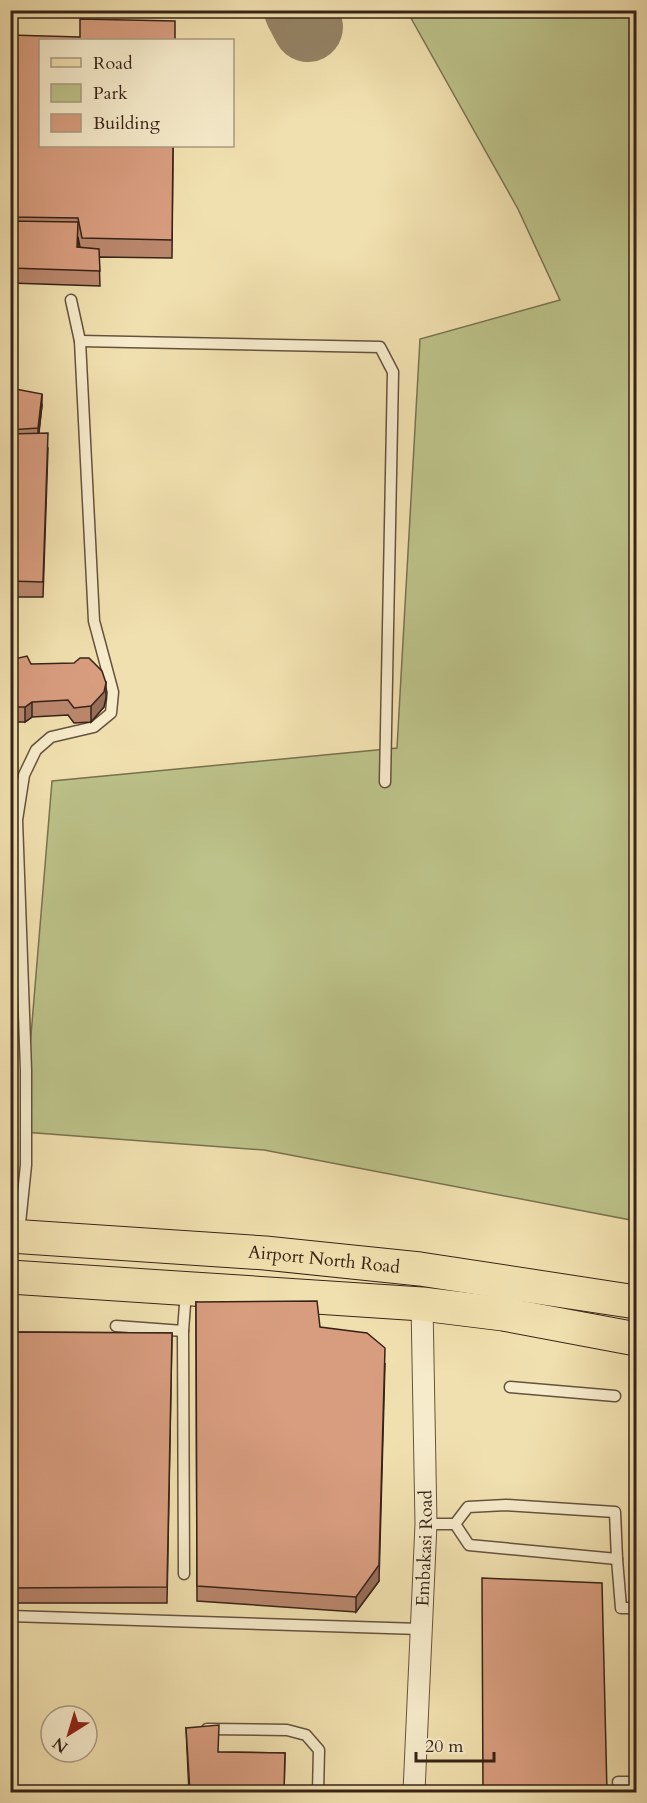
<svg xmlns="http://www.w3.org/2000/svg" width="647" height="1803" font-family="Cardo,serif">
<style>
.green{fill:#bcc289;stroke:#7a7250;stroke-width:1.5}
.lines{fill:none;stroke-linecap:round;stroke-linejoin:round}
.taxiway{stroke:#948264;stroke-width:70}
.lane-casing{stroke:#66523e;stroke-width:13}
.street-casing{stroke:#66523e;stroke-width:23}
.primary-casing{stroke:#372318;stroke-width:35}
.lane{stroke:#f6ebcb;stroke-width:10}
.street{stroke:#f6ebcb;stroke-width:21}
.primary{stroke:#f1e0af;stroke-width:33}
.wall{fill:#ba876d;stroke:#372318;stroke-width:1.5;fill-rule:evenodd}
.shaded-wall{fill:#976e59;stroke:#372318;stroke-width:1.5}
.building{fill:#d89d7f;stroke:#372318;stroke-width:1.5}
.labels{text-anchor:middle;dominant-baseline:central;stroke-width:4.5;stroke-linejoin:round;paint-order:stroke}
.street-label{font-size:18px;fill:#372318;stroke:#f6ebcb}
</style>
<rect width="100%" height="100%" fill="#f1e0af"/>
<filter id="stains"><feTurbulence type="fractalNoise" baseFrequency=".00333" numOctaves="4"/><feColorMatrix values="0 0 0 0 .2 0 0 0 0 .09 0 0 0 0 .02 0 0 0 .5 -.17"/></filter>
<radialGradient id="worn" r=".72"><stop offset=".6" stop-color="#630" stop-opacity="0"/><stop offset="1" stop-color="#630" stop-opacity=".3"/></radialGradient>
<path class="green" d="M407 11H636V1221L264 1150 23 1132 52 781 397 748 420 339 560 300 518 209Z"/>
<g class="lines">
<path class="taxiway" d="M299 10 308 27"/>
<defs>
<g id="lane">
<path d="M80 341 380 347 393 372 385 782"/>
<path d="M19 1233 26 1165V1070L17 820 24 775 36 750 51 737 94 727 111 713 113 692 94 621 80 341 71 300"/>
<path d="M116 1326 183 1331"/>
<path d="M510 1387 615 1396"/>
<path d="M506 1505 615 1512 617 1559 469 1545 455 1524 468 1507Z"/>
<path d="M426 1524H455"/>
<path d="M617 1559 621 1608H636"/>
<path d="M184 1574 183 1331 186 1291"/>
<path d="M10 1616 420 1629"/>
<path d="M207 1729 287 1730 306 1735 319 1750 318 1792"/>
<path d="M618 1782H636"/>
</g>
<g id="street">
<path id="s1" d="M414 1792 426 1524 422 1304"/>
</g>
<g id="primary">
<path id="s2" d="M10 1236 265 1253 420 1269 636 1302"/>
<path d="M10 1277 422 1304 503 1314 636 1339"/>
</g>
</defs>
<use href="#lane" class="lane-casing"/>
<use href="#street" class="street-casing"/>
<use href="#primary" class="primary-casing"/>
<use href="#lane" class="lane"/>
<use href="#street" class="street"/>
<use href="#primary" class="primary"/>
</g>
<g class="wall">
<path d="M10 35 173 146 172 258 99 257 100 286 10 283ZM78 237 80 247H78Z"/>
<path d="M10 388 42 405 39 433 48 448 43 597H10Z"/>
<path d="M10 660 31 664 106 698 104 707 91 722 74 723 68 715 32 717 25 722H17L10 719Z"/>
<path d="M196 1302 320 1327 379 1581 356 1612 197 1601Z"/>
<path d="M10 1332 172 1333 167 1603H10Z"/>
<path d="M186 1728 219 1752 285 1753 284 1792H189Z"/>
</g>
<g class="shaded-wall">
<path d="M42 394V405L38 439V428Z"/>
<path d="M106 683V698L104 707 91 722V706Z"/>
<path d="M32 702V717L25 722V707Z"/>
<path d="M385 1363 379 1581 356 1612V1597Z"/>
</g>
<g class="building">
<path d="M80 19 175 21V40H40V146H173L172 240 82 238 78 218 10 217V35L80 37Z"/>
<path d="M10 221 78 222 77 247 99 249 100 271 10 268Z"/>
<path d="M10 388 42 394 38 428 10 430Z"/>
<path d="M48 433 43 582 10 581V434Z"/>
<path d="M27 656 31 664 74 663 80 658H89L102 671 106 683 104 692 91 706 74 708 68 700 32 702 25 707H17L10 704V660Z"/>
<path d="M317 1301 320 1327 367 1333 385 1348 379 1565 356 1597 197 1586 196 1302Z"/>
<path d="M10 1332 172 1333 167 1587 10 1588Z"/>
<path d="M482 1578 602 1583 607 1792H483Z"/>
<path d="M219 1725 218 1752 285 1753 284 1792H190L186 1728Z"/>
</g>
<g class="labels">
<g class="street-label">
<text stroke="none"><textPath href="#s2" startOffset="315">Airport North Road</textPath></text>
<text stroke="none"><textPath href="#s1" startOffset="244">Embakasi Road</textPath></text>
</g>
</g>
<rect width="647" height="1803" fill="none" stroke="#f1e0af" stroke-width="36"/>
<rect x="12" y="12" width="623" height="1779" fill="none" stroke="#372318" stroke-width="3"/>
<rect x="18" y="18" width="611" height="1767" fill="none" stroke="#372318" stroke-width="1.5"/>
<rect x="39" y="39" width="195" height="108" fill="#f6ebcb" stroke="#aa9b83" stroke-width="1.5"/>
<rect x="51" y="58" width="30" height="9" fill="#f1e0af" stroke="#aa9b83" stroke-width="1.5"/>
<text x="93" y="69" font-size="18" fill="#372318">Road</text>
<rect x="51" y="84" width="30" height="18" fill="#bcc289" stroke="#aa9b83" stroke-width="1.5"/>
<text x="93" y="99" font-size="18" fill="#372318">Park</text>
<rect x="51" y="114" width="30" height="18" fill="#d89d7f" stroke="#aa9b83" stroke-width="1.5"/>
<text x="93" y="129" font-size="18" fill="#372318">Building</text>
<g transform="translate(69 1734) rotate(217)"><circle r="28" fill="#f6ebcb" stroke="#aa9b83" stroke-width="1.5"/>
<path d="M0-4.5L10 22L0 15L-10 22Z" fill="#8f2418"/>
<text y="-9" font-size="16" font-weight="bold" text-anchor="middle" fill="#372318">N</text>
</g>
<path d="M416 1752v9h78v-9" fill="none" stroke="#372318" stroke-width="3"/>
<text x="425" y="1752" font-size="18" fill="#372318" stroke="#f6ebcb" stroke-width="4.5" paint-order="stroke">20 m</text>
<rect width="100%" height="100%" filter="url(#stains)"/>
<rect width="100%" height="100%" fill="url(#worn)"/>
</svg>
